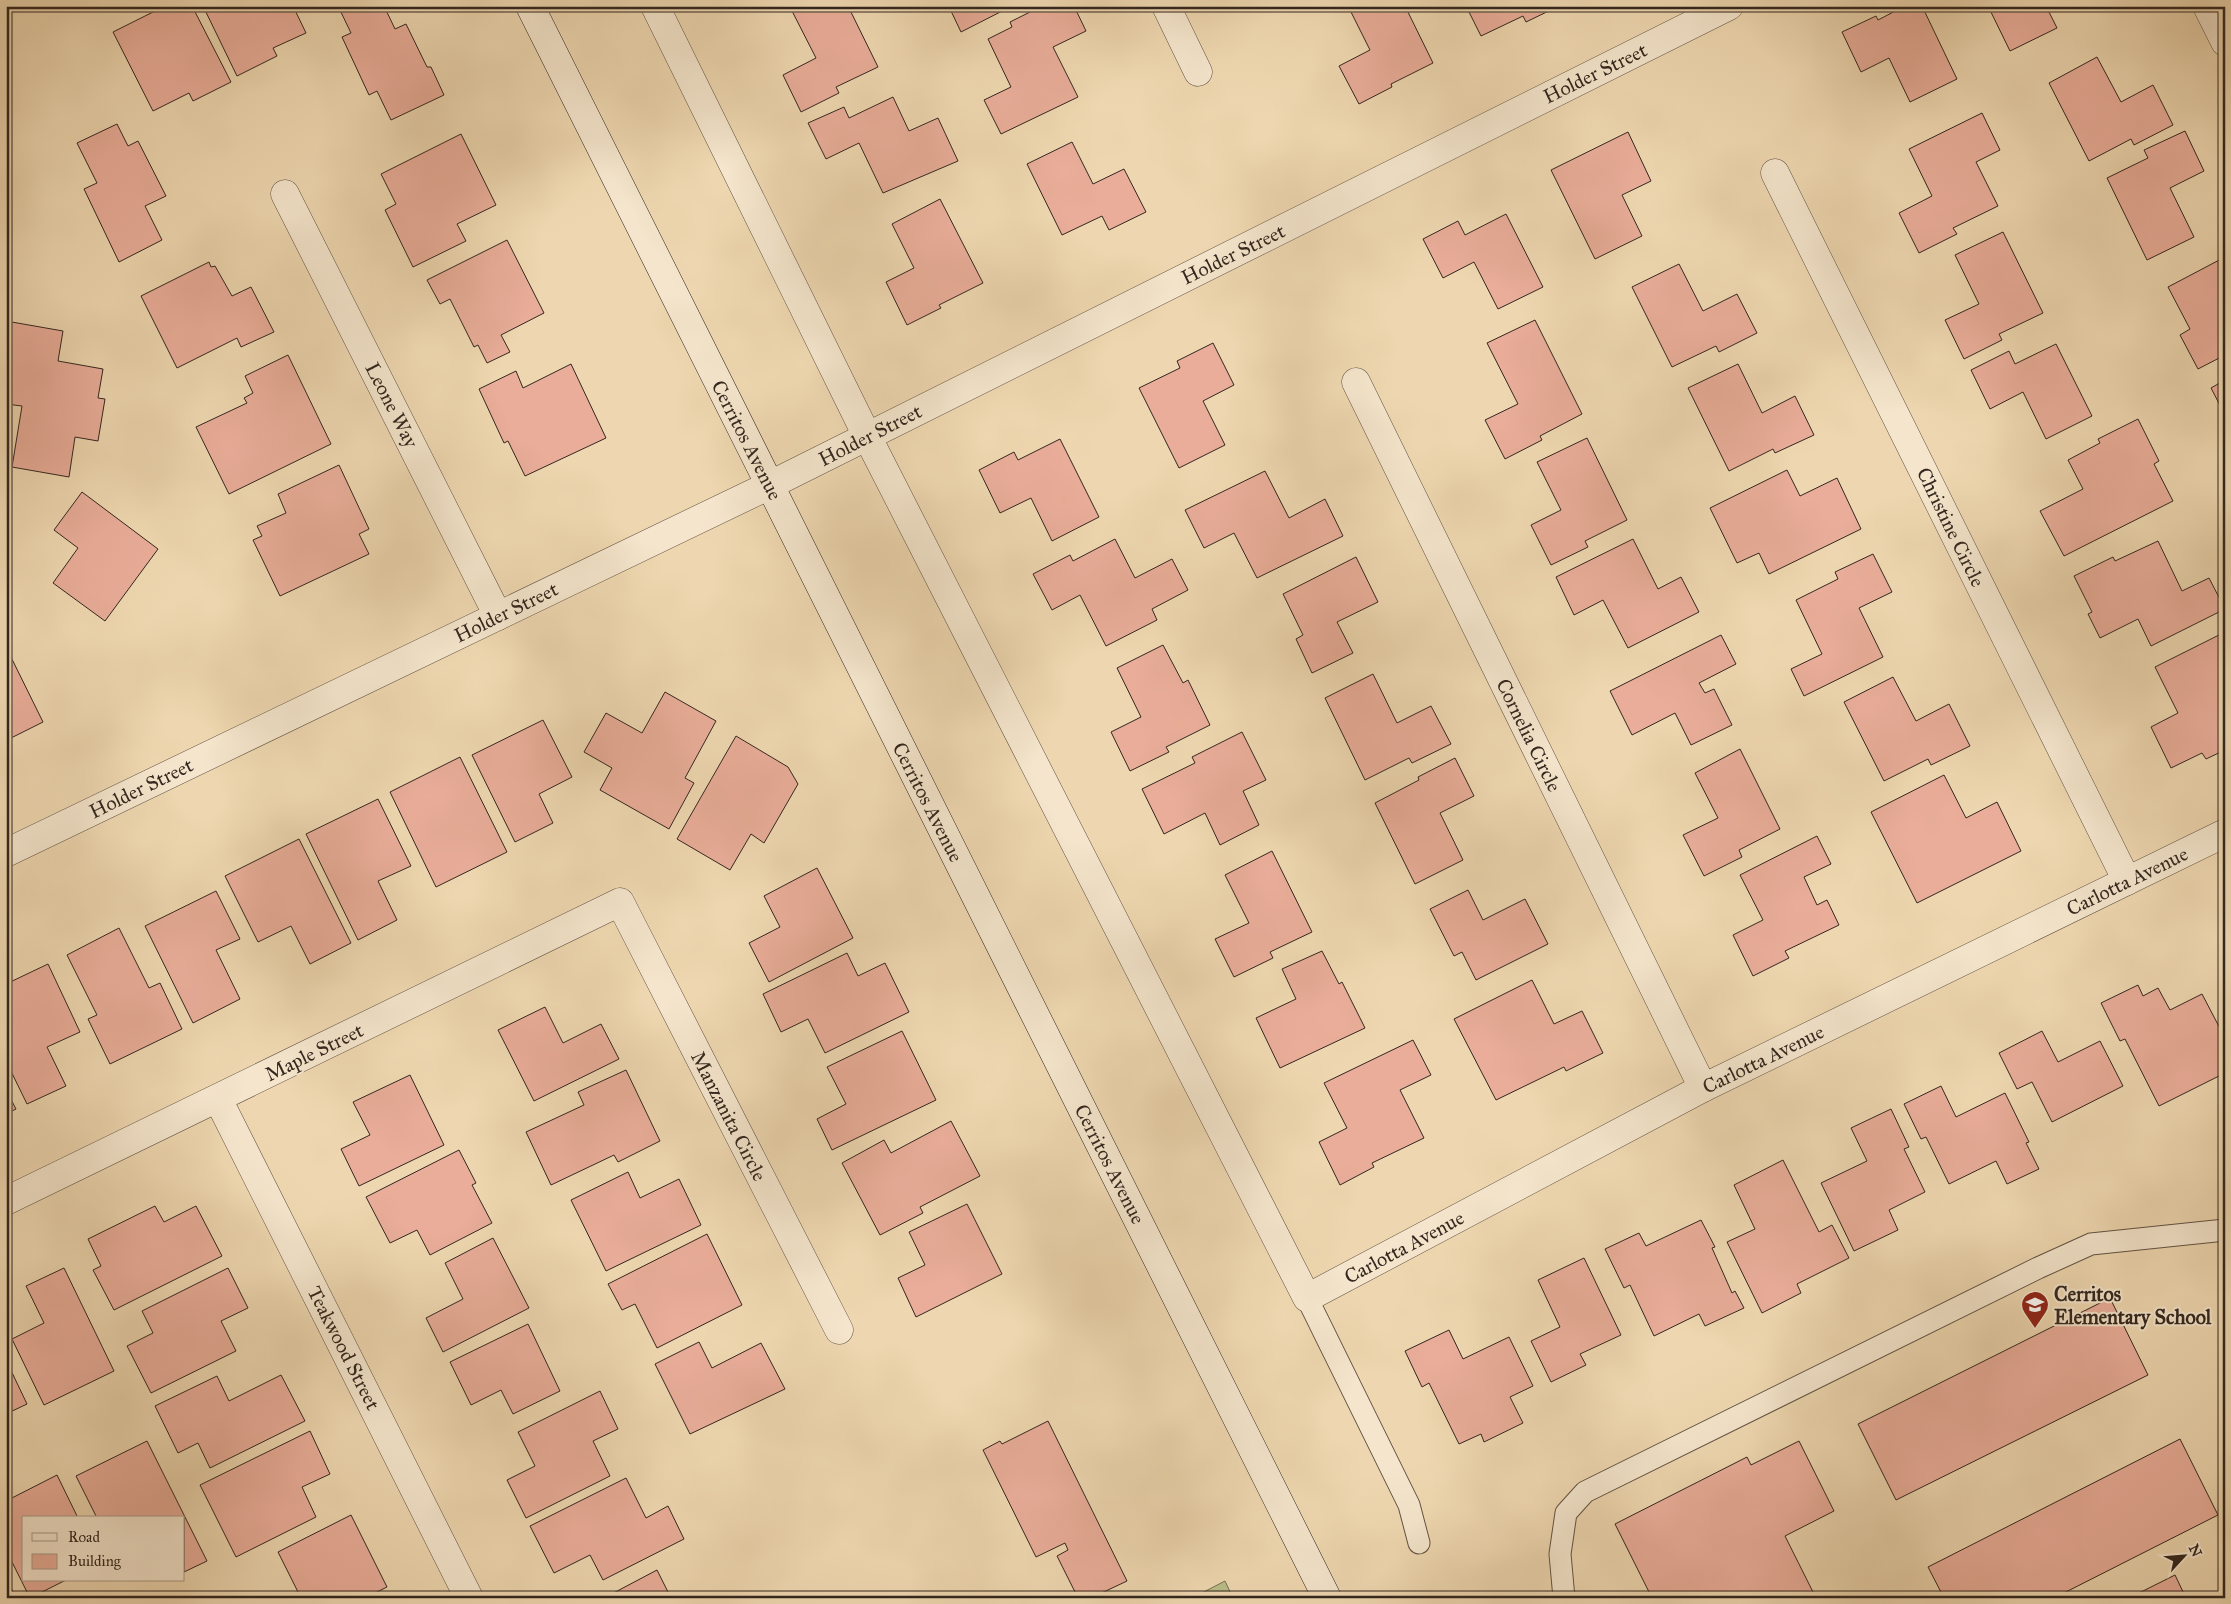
<svg xmlns="http://www.w3.org/2000/svg" width="2231" height="1604" font-family="'IM FELL Great Primer',serif">
<style>
.green{fill:#babe8a;stroke:#767254}
.building{fill:#e9ad99;stroke:#33271f}
.lines{fill:none;stroke-linecap:round;stroke-linejoin:round}
.service-casing{stroke:#625343;stroke-width:23}
.minor-casing{stroke:#625343;stroke-width:29}
.tertiary-casing{stroke:#625343;stroke-width:29}
.secondary-casing{stroke:#33271f;stroke-width:29}
.service{stroke:#f4e5cc;stroke-width:21}
.minor{stroke:#f4e5cc;stroke-width:28}
.tertiary{stroke:#f4e5cc;stroke-width:28}
.secondary{stroke:#f4e5cc;stroke-width:28}
.labels{text-anchor:middle;dominant-baseline:central;stroke-width:4;stroke-linejoin:round;paint-order:stroke}
.street-label{font-size:20px;fill:#33271f;stroke:#f4e5cc}
.poi-label{font-size:20px;font-weight:bold;fill:#33271f;stroke:#f4e5cc;text-anchor:start}
</style>
<rect width="100%" height="100%" fill="#eed7b0"/>
<filter id="stains"><feTurbulence type="fractalNoise" baseFrequency=".004" numOctaves="4"/><feColorMatrix values="0 0 0 0 .2 0 0 0 0 .09 0 0 0 0 .02 0 0 0 .5 -.17"/></filter>
<radialGradient id="worn" r=".72"><stop offset=".6" stop-color="#630" stop-opacity="0"/><stop offset="1" stop-color="#630" stop-opacity=".3"/></radialGradient>
<path class="green" d="M1225 1581 1233 1598H1192Z"/>
<g class="building">
<path d="M165 6H192L231 82 193 101 189 93 153 111 113 32Z"/>
<path d="M203 6H293L306 33 273 48 277 56 237 76Z"/>
<path d="M343 6H384L395 29 406 24 427 67H431L444 95 391 120 377 91 369 95 342 37 351 33 339 8Z"/>
<path d="M801 6H848L878 67 836 87 839 93 801 112 783 75 816 58 792 11Z"/>
<path d="M961 6H1012L961 32 951 11Z"/>
<path d="M1042 6H1074L1086 31 1053 47 1078 97 1001 134 984 100 1011 87 988 39 1012 27 1010 22Z"/>
<path d="M1348 6H1405L1433 63 1391 84 1392 87 1359 104 1339 66 1370 50Z"/>
<path d="M1466 6H1559L1526 22 1523 16 1481 36Z"/>
<path d="M1905 6H1922L1957 79 1910 102 1889 58 1861 72 1842 32 1876 16 1878 20Z"/>
<path d="M1988 6H2046L2057 28 2010 51Z"/>
<path d="M2097 57 2121 102 2153 85 2173 125 2134 145 2131 139 2089 161 2049 83Z"/>
<path d="M893 97 909 131 938 118 958 161 883 193 859 143 826 159 808 123 844 107 849 118Z"/>
<path d="M1982 113 2000 150 1976 162 1998 206 1953 228 1957 234 1919 253 1899 213 1932 196 1909 149Z"/>
<path d="M117 124 128 146 138 141 166 196 145 206 162 240 119 262 84 189 97 183 77 143Z"/>
<path d="M2185 131 2204 171 2170 188 2194 237 2147 260 2107 178 2148 158 2144 150Z"/>
<path d="M1628 132 1651 181 1622 195 1642 236 1595 259 1551 170Z"/>
<path d="M461 134 496 205 457 224 466 241 413 267 385 210 396 204 381 174Z"/>
<path d="M1072 142 1093 184 1124 169 1146 212 1109 230 1102 216 1062 235 1027 164Z"/>
<path d="M940 199 983 283 939 305 941 308 907 325 886 282 914 268 892 224Z"/>
<path d="M1506 214 1543 287 1498 309 1474 262 1443 278 1423 239 1458 221 1465 235Z"/>
<path d="M2003 232 2043 313 1999 334 2002 340 1964 359 1945 320 1979 304 1955 255Z"/>
<path d="M507 240 544 313 501 335 510 352 487 363 478 345 474 347 450 299 440 304 427 280Z"/>
<path d="M2225 257V315L2220 317 2225 325V355L2198 369 2180 335 2190 329 2168 287Z"/>
<path d="M209 262 211 267 215 266 232 296 251 287 274 332 241 347 237 338 177 368 141 296Z"/>
<path d="M1679 264 1703 311 1737 294 1757 333 1719 352 1716 346 1672 367 1632 287Z"/>
<path d="M1535 320 1582 414 1540 436 1542 440 1505 459 1485 420 1518 404 1487 343Z"/>
<path d="M6 321 63 331 58 361 103 369 98 398 105 399 98 441 75 437 69 477 12 467 22 406 6 404Z"/>
<path d="M1213 343 1234 385 1203 401 1225 445 1179 468 1139 388 1180 368 1177 361Z"/>
<path d="M2056 344 2092 416 2046 439 2023 392 1990 409 1971 370 2009 351 2015 364Z"/>
<path d="M288 355 331 444 229 494 196 427 247 403 244 398 253 393 245 376Z"/>
<path d="M571 364 606 438 525 476 508 441 504 443 479 389 516 371 523 388Z"/>
<path d="M1738 364 1762 413 1795 396 1814 435 1775 453 1773 449 1729 471 1688 388Z"/>
<path d="M2225 380V415L2211 388Z"/>
<path d="M2138 419 2159 461 2154 464 2173 501 2064 556 2040 511 2083 489 2068 460 2100 443 2098 439Z"/>
<path d="M1587 438 1627 520 1585 541 1588 547 1551 565 1531 525 1561 510 1537 462Z"/>
<path d="M1060 439 1099 517 1052 541 1031 498 1000 513 979 470 1014 452 1018 460Z"/>
<path d="M339 465 369 529 359 534 369 554 280 596 253 540 262 536 257 526 286 513 278 494Z"/>
<path d="M1787 470 1800 496 1837 478 1861 529 1769 574 1759 553 1737 563 1710 508Z"/>
<path d="M1265 471 1289 518 1325 499 1343 536 1257 578 1234 533 1204 548 1185 510Z"/>
<path d="M82 492 158 549 105 621 53 583 78 548 54 530Z"/>
<path d="M1115 539 1135 578 1172 559 1188 590 1152 609 1157 620 1106 646 1080 595 1052 610 1033 574 1070 555 1073 561Z"/>
<path d="M1633 539 1658 589 1681 577 1699 612 1628 648 1603 600 1574 615 1556 577Z"/>
<path d="M2158 541 2182 591 2209 578 2225 609 2151 646 2138 619 2100 638 2088 614 2092 612 2074 576 2113 557 2115 561Z"/>
<path d="M1873 554 1892 592 1859 608 1883 657 1804 696 1791 669 1822 654 1796 600 1838 579 1835 572Z"/>
<path d="M1356 557 1378 602 1337 622 1353 653 1312 673 1296 639 1303 635 1283 594Z"/>
<path d="M2225 632V677L2220 679 2225 689V750L2206 759 2202 753 2171 768 2151 727 2178 713 2155 667Z"/>
<path d="M1721 635 1736 664 1699 683 1705 693 1714 689 1732 725 1691 745 1675 713 1632 735 1610 691Z"/>
<path d="M1163 645 1183 683 1188 680 1210 725 1166 747 1169 752 1130 771 1111 732 1141 717 1117 668Z"/>
<path d="M6 647 43 722 9 739 6 733Z"/>
<path d="M1373 674 1397 723 1431 706 1451 744 1412 763 1409 758 1365 780 1325 698Z"/>
<path d="M1893 677 1916 721 1949 704 1970 746 1931 765 1928 759 1884 781 1844 702Z"/>
<path d="M665 692 716 721 685 778 694 783 669 829 600 790 612 768 584 752 606 713 642 733Z"/>
<path d="M543 720 572 777 539 794 553 823 515 842 472 755Z"/>
<path d="M1242 732 1266 780 1243 791 1259 825 1220 845 1205 813 1164 834 1142 789 1195 763 1192 757Z"/>
<path d="M736 736 788 767 798 784 764 843 751 834 730 870 677 839Z"/>
<path d="M1740 749 1780 829 1739 850 1742 857 1704 876 1683 835 1718 818 1695 773Z"/>
<path d="M460 757 507 852 436 887 390 792Z"/>
<path d="M1455 758 1474 796 1440 813 1463 860 1415 884 1375 803 1419 780 1418 777Z"/>
<path d="M1944 775 1966 818 1997 802 2021 851 1917 903 1871 812Z"/>
<path d="M378 799 411 866 378 881 397 920 358 940 306 834Z"/>
<path d="M1817 836 1831 864 1804 877 1817 905 1827 900 1839 925 1785 951 1789 958 1753 976 1733 935 1763 920 1740 875Z"/>
<path d="M299 839 351 943 310 964 291 926 258 942 225 876Z"/>
<path d="M1272 851 1312 932 1270 952 1273 958 1234 977 1215 939 1249 923 1225 875Z"/>
<path d="M817 868 853 938 769 982 749 943 780 927 764 896Z"/>
<path d="M1468 890 1483 920 1525 899 1548 944 1476 980 1462 952 1454 956 1430 909Z"/>
<path d="M216 891 240 939 216 950 240 999 193 1023 145 926Z"/>
<path d="M119 928 149 988 160 983 182 1029 110 1064 88 1019 97 1015 67 955Z"/>
<path d="M1322 951 1339 984 1342 982 1365 1028 1280 1068 1256 1018 1296 999 1282 969Z"/>
<path d="M847 953 858 976 885 963 909 1012 825 1053 808 1019 781 1032 763 994Z"/>
<path d="M48 964 80 1032 47 1047 66 1086 27 1104 6 1061V984Z"/>
<path d="M1532 980 1554 1024 1582 1011 1603 1053 1566 1071 1564 1067 1496 1100 1454 1019Z"/>
<path d="M2138 985 2143 996 2158 988 2170 1010 2202 994 2225 1038V1073L2159 1106 2125 1039 2120 1041 2101 1003Z"/>
<path d="M545 1007 563 1043 601 1024 619 1059 534 1101 498 1030Z"/>
<path d="M902 1031 936 1100 832 1150 817 1119 846 1104 827 1067Z"/>
<path d="M2042 1031 2058 1062 2100 1041 2123 1086 2052 1122 2032 1082 2017 1089 1999 1053Z"/>
<path d="M1413 1040 1431 1075 1400 1090 1424 1138 1372 1163 1374 1167 1340 1185 1319 1142 1347 1128 1324 1083Z"/>
<path d="M626 1070 660 1141 618 1162 614 1155 551 1185 526 1132 584 1105 578 1092Z"/>
<path d="M410 1075 444 1145 359 1186 341 1149 370 1135 353 1102Z"/>
<path d="M1941 1086 1956 1117 2005 1093 2029 1142 2026 1143 2039 1169 2007 1184 1996 1161 1949 1184 1926 1137 1921 1139 1904 1104Z"/>
<path d="M6 1090 16 1109 6 1114Z"/>
<path d="M1891 1109 1909 1147 1904 1149 1925 1192 1889 1210 1898 1230 1854 1251 1821 1183 1867 1161 1851 1128Z"/>
<path d="M951 1121 980 1176 920 1207 923 1213 880 1235 842 1163 884 1140 891 1153Z"/>
<path d="M459 1150 476 1183 472 1185 492 1223 430 1255 417 1230 390 1243 366 1197Z"/>
<path d="M1783 1160 1819 1232 1832 1225 1849 1258 1797 1284 1801 1293 1762 1313 1727 1242 1755 1229 1734 1185Z"/>
<path d="M628 1172 640 1198 679 1179 701 1225 606 1271 571 1200Z"/>
<path d="M967 1204 1002 1274 916 1317 898 1278 925 1265 909 1232Z"/>
<path d="M155 1206 164 1222 196 1206 222 1256 114 1310 93 1270 101 1266 88 1239Z"/>
<path d="M1701 1220 1715 1247 1712 1248 1732 1293 1735 1291 1744 1308 1705 1326 1699 1314 1654 1336 1630 1285 1624 1288 1605 1249 1639 1233 1646 1246Z"/>
<path d="M707 1234 742 1305 657 1348 635 1304 622 1310 608 1284Z"/>
<path d="M493 1238 529 1308 443 1352 426 1318 463 1299 445 1263Z"/>
<path d="M1584 1258 1621 1335 1580 1354 1586 1365 1551 1382 1531 1341 1560 1327 1538 1280Z"/>
<path d="M64 1268 114 1371 44 1405 12 1339 44 1323 26 1286Z"/>
<path d="M228 1268 248 1308 221 1321 236 1351 151 1393 127 1346 153 1333 142 1311Z"/>
<path d="M2110 1298 2148 1375 1896 1500 1858 1424Z"/>
<path d="M528 1324 560 1391 513 1414 501 1390 471 1405 450 1362Z"/>
<path d="M1449 1330 1463 1359 1509 1337 1533 1386 1510 1397 1523 1423 1484 1442 1481 1434 1459 1444 1429 1383 1422 1387 1405 1351Z"/>
<path d="M699 1342 712 1368 761 1343 785 1389 690 1434 655 1364Z"/>
<path d="M6 1360 27 1404 6 1414Z"/>
<path d="M281 1375 305 1421 210 1468 198 1443 178 1453 155 1406 217 1376 229 1401Z"/>
<path d="M600 1391 618 1429 593 1441 610 1476 526 1518 507 1480 535 1466 518 1432Z"/>
<path d="M1048 1421 1127 1581 1091 1598H1078L1057 1556 1068 1550 1065 1543 1036 1557 983 1450 1000 1441 1002 1444Z"/>
<path d="M310 1431 330 1474 302 1487 316 1517 236 1557 200 1485Z"/>
<path d="M2180 1439 2218 1515 2054 1598H1944L1928 1567Z"/>
<path d="M147 1441 207 1561 184 1572V1518H97L76 1476Z"/>
<path d="M1799 1441 1834 1511 1785 1536 1816 1598H1652L1615 1524 1747 1457 1751 1465Z"/>
<path d="M57 1475 78 1518H24V1580H66L30 1598 6 1550V1501Z"/>
<path d="M626 1478 646 1518 668 1506 684 1539 603 1580 590 1555 554 1573 530 1526Z"/>
<path d="M351 1515 387 1587 365 1598H301L278 1552Z"/>
<path d="M657 1570 671 1598H604Z"/>
<path d="M2175 1575 2186 1598H2129Z"/>
<path d="M6 1577 16 1598H6Z"/>
</g>
<g class="lines">
<defs>
<g id="service">
<path d="M1307 1298 1409 1505 1419 1543"/>
<path d="M1564 1598 1560 1554 1566 1513 1585 1492 2038 1268 2091 1244 2225 1230"/>
</g>
<g id="minor">
<path d="M655 6 867 436 1307 1298 1703 1088 2225 833"/>
<path d="M1166 6 1198 72"/>
<path d="M2207 6 2225 42"/>
<path d="M1775 173 2127 881"/>
<path d="M285 194 498 616"/>
<path d="M1356 382 1703 1088"/>
<path d="M218 1099 469 1598"/>
<path d="M6 1201 620 902 839 1330"/>
</g>
<path id="tertiary" d="M6 853 770 485 1729 6"/>
<path id="secondary" d="M530 6 1327 1598"/>
</defs>
<use href="#service" class="service-casing"/>
<use href="#minor" class="minor-casing"/>
<use href="#tertiary" class="tertiary-casing"/>
<use href="#secondary" class="secondary-casing"/>
<use href="#service" class="service"/>
<use href="#minor" class="minor"/>
<use href="#tertiary" class="tertiary"/>
<use href="#secondary" class="secondary"/>
</g>
<defs>
<symbol id="school-pin" viewBox="-11 -11 22 30"><path d="M0 17L-7.5 6A9.5 9.5 0 1 1 7.5 6Z" fill="#8f2418" stroke="#f4e5cc"/><path d="M0-5L7-2L0 1L-7-2ZM-4 1L0 2.5L4 1V4Q0 6-4 4Z" fill="#fff"/></symbol>
</defs>
<g fill-rule="evenodd">
<use href="#school-pin" x="2019" y="1289" width="32" height="43"/>
</g>
<g class="labels">
<g class="street-label">
<text transform="translate(1595 73) rotate(-26)">Holder Street</text>
<text transform="translate(1233 254) rotate(-26)">Holder Street</text>
<text transform="translate(392 405) rotate(63)">Leone Way</text>
<text transform="translate(870 435) rotate(-27)">Holder Street</text>
<text transform="translate(747 440) rotate(63)">Cerritos Avenue</text>
<text transform="translate(1951 527) rotate(64)">Christine Circle</text>
<text transform="translate(506 612) rotate(-26)">Holder Street</text>
<text transform="translate(1529 735) rotate(64)">Cornelia Circle</text>
<text transform="translate(141 788) rotate(-26)">Holder Street</text>
<text transform="translate(928 802) rotate(63)">Cerritos Avenue</text>
<text transform="translate(2127 881) rotate(-26)">Carlotta Avenue</text>
<text transform="translate(314 1052) rotate(-26)">Maple Street</text>
<text transform="translate(1763 1059) rotate(-26)">Carlotta Avenue</text>
<text transform="translate(729 1116) rotate(63)">Manzanita Circle</text>
<text transform="translate(1110 1164) rotate(63)">Cerritos Avenue</text>
<text transform="translate(1404 1247) rotate(-28)">Carlotta Avenue</text>
<text transform="translate(344 1348) rotate(63)">Teakwood Street</text>
</g>
<g class="poi-label">
<text x="2054" y="1294">Cerritos<tspan x="2054" dy="23">Elementary School</tspan></text>
</g>
</g>
<rect width="2231" height="1604" fill="none" stroke="#eed7b0" stroke-width="25"/>
<rect x="8" y="8" width="2216" height="1589" fill="none" stroke="#33271f" stroke-width="2.5"/>
<rect x="12" y="12" width="2206" height="1579" fill="none" stroke="#33271f"/>
<rect x="22" y="1516" width="162" height="65" fill="#f4e5cc" stroke="#a79987"/>
<rect x="32" y="1533" width="25" height="8" fill="#f4e5cc" stroke="#a79987"/>
<text x="68" y="1542" font-size="15" fill="#33271f">Road</text>
<rect x="32" y="1554" width="25" height="15" fill="#e9ad99" stroke="#a79987"/>
<text x="68" y="1566" font-size="15" fill="#33271f">Building</text>
<g transform="translate(2184 1556) rotate(64)" stroke="#f4e5cc" stroke-width="4" paint-order="stroke">
<path d="M0-4L9 19L0 12L-9 19Z" fill="#33271f"/>
<text y="-8" font-size="14" font-weight="bold" text-anchor="middle" fill="#33271f">N</text>
</g>
<rect width="100%" height="100%" filter="url(#stains)"/>
<rect width="100%" height="100%" fill="url(#worn)"/>
</svg>
